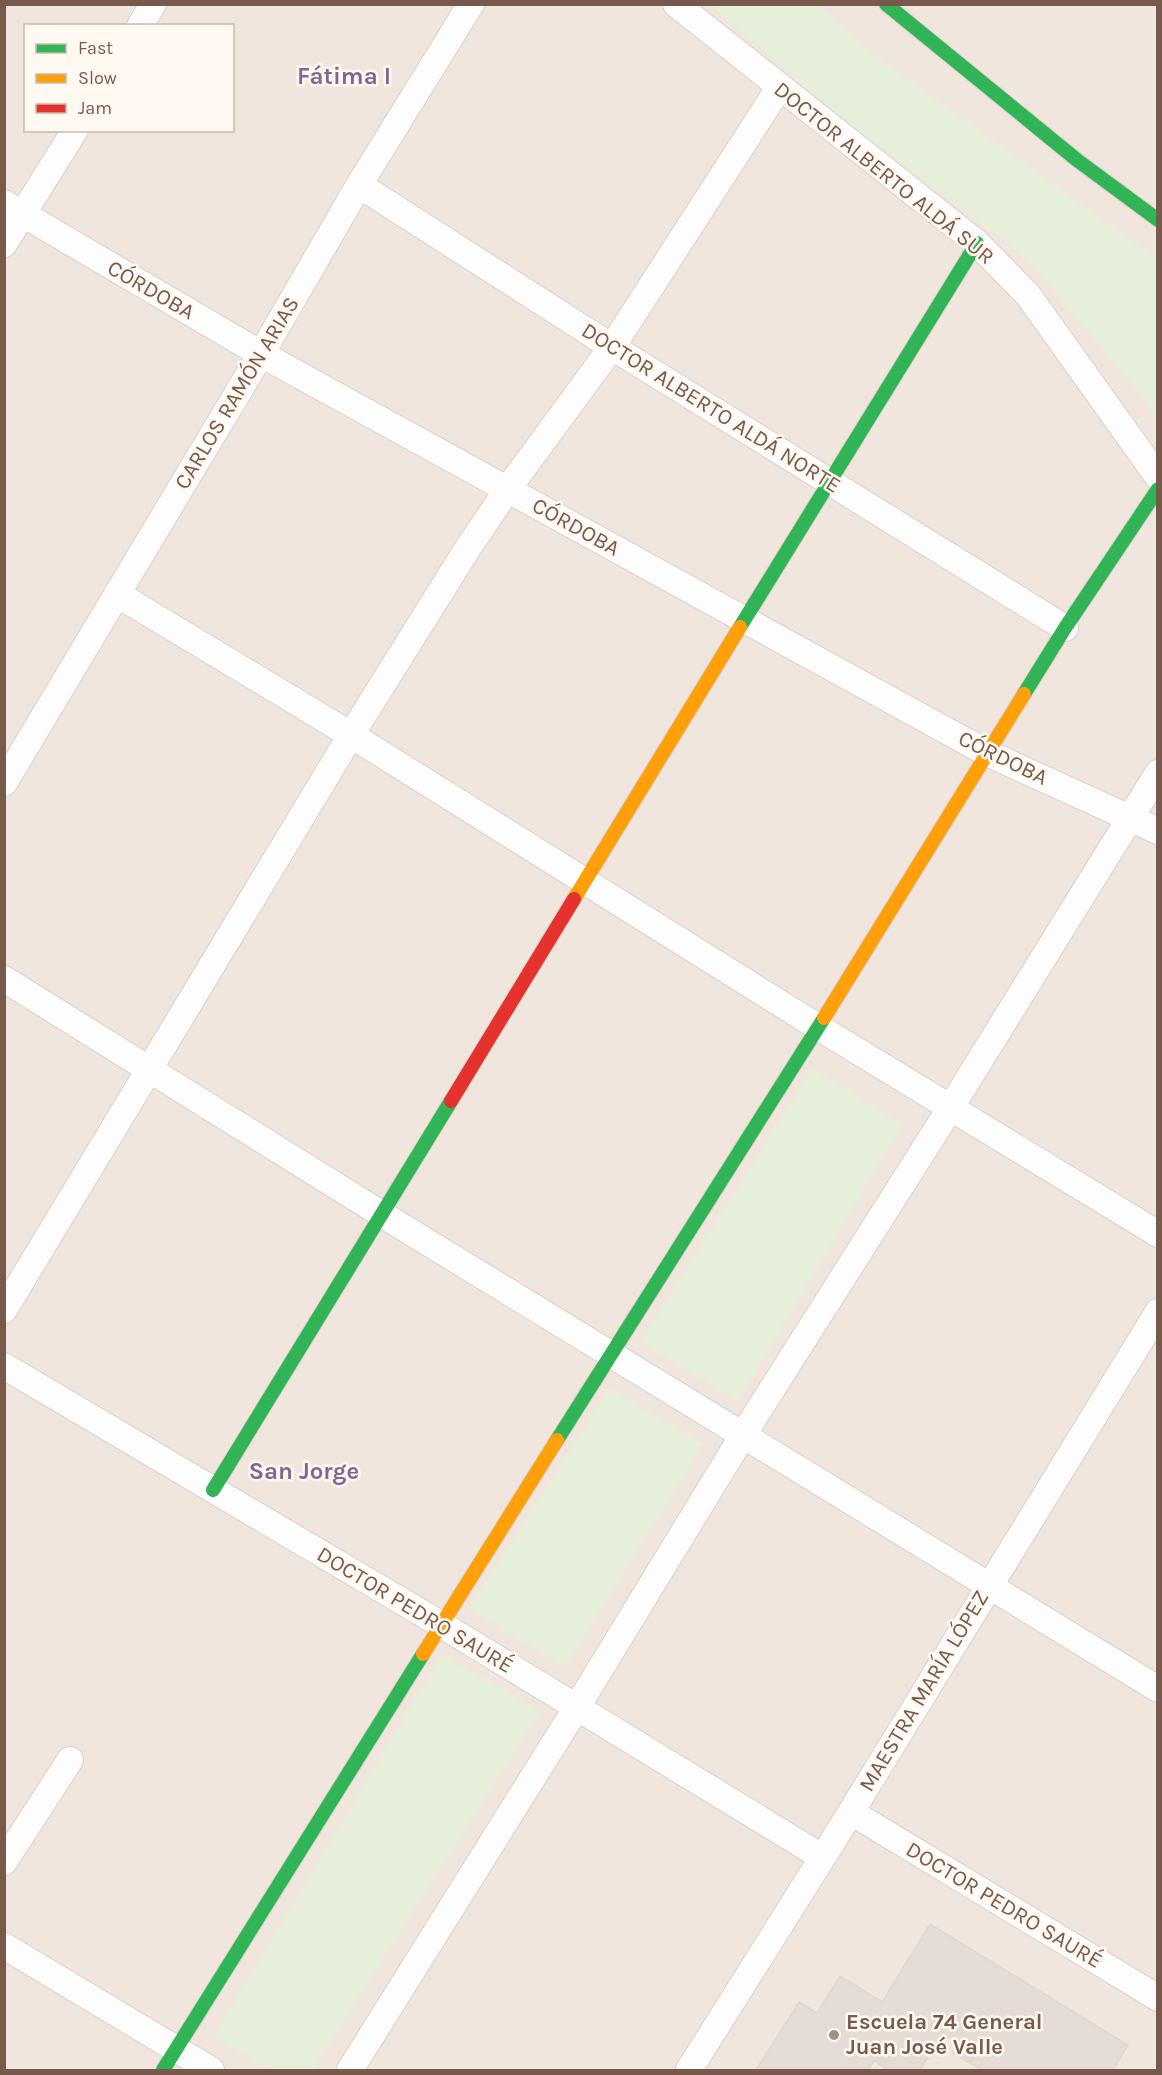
<svg xmlns="http://www.w3.org/2000/svg" width="1162" height="2075" font-family="Karla,sans-serif">
<style>
.residential{fill:#f1e6dd;fill-rule:evenodd}
.green{fill:#e6efda}
.building{fill:#e5dcd6;stroke:#e1d7d1;stroke-width:1.5}
.lines{fill:none;stroke-linecap:round;stroke-linejoin:round}
.street-casing{stroke:#d8d1cc;stroke-width:28}
.fast-casing{stroke:#d8d0ca;stroke-width:16}
.slow-casing{stroke:#d8d0ca;stroke-width:16}
.jam-casing{stroke:#d8d0ca;stroke-width:16}
.street{stroke:#fefdfd;stroke-width:26}
.fast{stroke:#30b455;stroke-width:14}
.slow{stroke:#ff9f0a;stroke-width:14}
.jam{stroke:#e5322d;stroke-width:14}
.poi-dot{fill:#a59086;stroke:#fff9f1;stroke-width:2}
.labels{text-anchor:middle;dominant-baseline:central;stroke-width:5;stroke-linejoin:round;paint-order:stroke}
.street-label{font-size:22px;fill:#785a4d;stroke:#fff9f1}
.poi-label{font-size:22px;font-weight:bold;fill:#785a4d;stroke:#fff9f1;text-anchor:start}
.neighbourhood-label{font-size:24px;font-weight:bold;fill:#816693;stroke:#fff9f1}
</style>
<rect width="100%" height="100%" fill="#f8f4ef"/>
<path class="residential" d="M5 5H1157V2070H5ZM26 26H232V130H26Z"/>
<g class="green">
<path d="M710 5H817L867 50 1157 259V414L1028 259 832 110Z"/>
<path d="M813 1069 902 1125 738 1400 641 1342Z"/>
<path d="M610 1389 703 1444 566 1666 469 1609Z"/>
<path d="M442 1655 540 1711 312 2070H270L214 2037Z"/>
</g>
<path class="building" d="M930 1924 1128 2045 1113 2070H982L953 2053 959 2043 942 2034 920 2070H889L874 2061 868 2070H756L799 2002 817 2013 840 1976 882 2002Z"/>
<g class="lines">
<defs>
<g id="street">
<path d="M676 4 977 243 1028 295 1158 477"/>
<path d="M140 26 153 4"/>
<path d="M359 185 612 347 1065 628"/>
<path d="M4 203 261 354 987 753 1158 831"/>
<path d="M4 244 75 130"/>
<path d="M117 594 351 735 818 1027 1158 1234"/>
<path d="M4 783 261 354 359 185 471 4"/>
<path d="M4 979 383 1215 1158 1689"/>
<path d="M4 1310 351 735 466 551 507 490 612 347 779 88"/>
<path d="M4 1366 442 1625 822 1857"/>
<path d="M851 1812 1158 1998"/>
<path d="M4 1862 70 1760"/>
<path d="M4 1946 211 2070"/>
<path d="M350 2070 577 1707 743 1435 951 1107 1158 773"/>
<path d="M689 2070 851 1812 1158 1312"/>
</g>
<g id="fast">
<path d="M886 4 1077 160 1158 220"/>
<path d="M740 627 977 243"/>
<path d="M1024 694 1065 628 1158 489"/>
<path d="M557 1440 824 1018"/>
<path d="M213 1490 451 1101"/>
<path d="M163 2070 423 1654"/>
</g>
<g id="slow">
<path d="M574 899 740 627"/>
<path d="M824 1018 1024 694"/>
<path d="M423 1654 557 1440"/>
</g>
<path id="jam" d="M451 1101 574 899"/>
</defs>
<use href="#street" class="street-casing"/>
<use href="#fast" class="fast-casing"/>
<use href="#slow" class="slow-casing"/>
<use href="#jam" class="jam-casing"/>
<use href="#street" class="street"/>
<use href="#fast" class="fast"/>
<use href="#slow" class="slow"/>
<use href="#jam" class="jam"/>
</g>
<circle class="poi-dot" cx="834" cy="2035" r="6"/>
<g class="labels">
<g class="street-label">
<text transform="translate(884 173) rotate(39)">DOCTOR ALBERTO ALDÁ SUR</text>
<text transform="translate(151 290) rotate(30)">CÓRDOBA</text>
<text transform="translate(237 393) rotate(-59)">CARLOS RAMÓN ARIAS</text>
<text transform="translate(711 408) rotate(32)">DOCTOR ALBERTO ALDÁ NORTE</text>
<text transform="translate(576 527) rotate(29)">CÓRDOBA</text>
<text transform="translate(1003 758) rotate(26)">CÓRDOBA</text>
<text transform="translate(415 1610) rotate(31)">DOCTOR PEDRO SAURÉ</text>
<text transform="translate(924 1691) rotate(-59)">MAESTRA MARÍA LÓPEZ</text>
<text transform="translate(1004 1905) rotate(31)">DOCTOR PEDRO SAURÉ</text>
</g>
<g class="poi-label">
<text x="846" y="2022">Escuela 74 General<tspan x="846" dy="25">Juan José Valle</tspan></text>
</g>
<g class="neighbourhood-label">
<text x="344" y="76">Fátima I</text>
<text x="304" y="1471">San Jorge</text>
</g>
</g>
<rect width="1162" height="2075" fill="none" stroke="#785a4d" stroke-width="12"/>
<rect x="24" y="24" width="210" height="108" fill="#fff9f1" stroke="#c9b9af" stroke-width="1.5"/>
<rect x="36" y="44" width="30" height="9" fill="#30b455" stroke="#c9b9af" stroke-width="1.5"/>
<text x="78" y="54" font-size="18" fill="#785a4d">Fast</text>
<rect x="36" y="74" width="30" height="9" fill="#ff9f0a" stroke="#c9b9af" stroke-width="1.5"/>
<text x="78" y="84" font-size="18" fill="#785a4d">Slow</text>
<rect x="36" y="104" width="30" height="9" fill="#e5322d" stroke="#c9b9af" stroke-width="1.5"/>
<text x="78" y="114" font-size="18" fill="#785a4d">Jam</text>
</svg>
